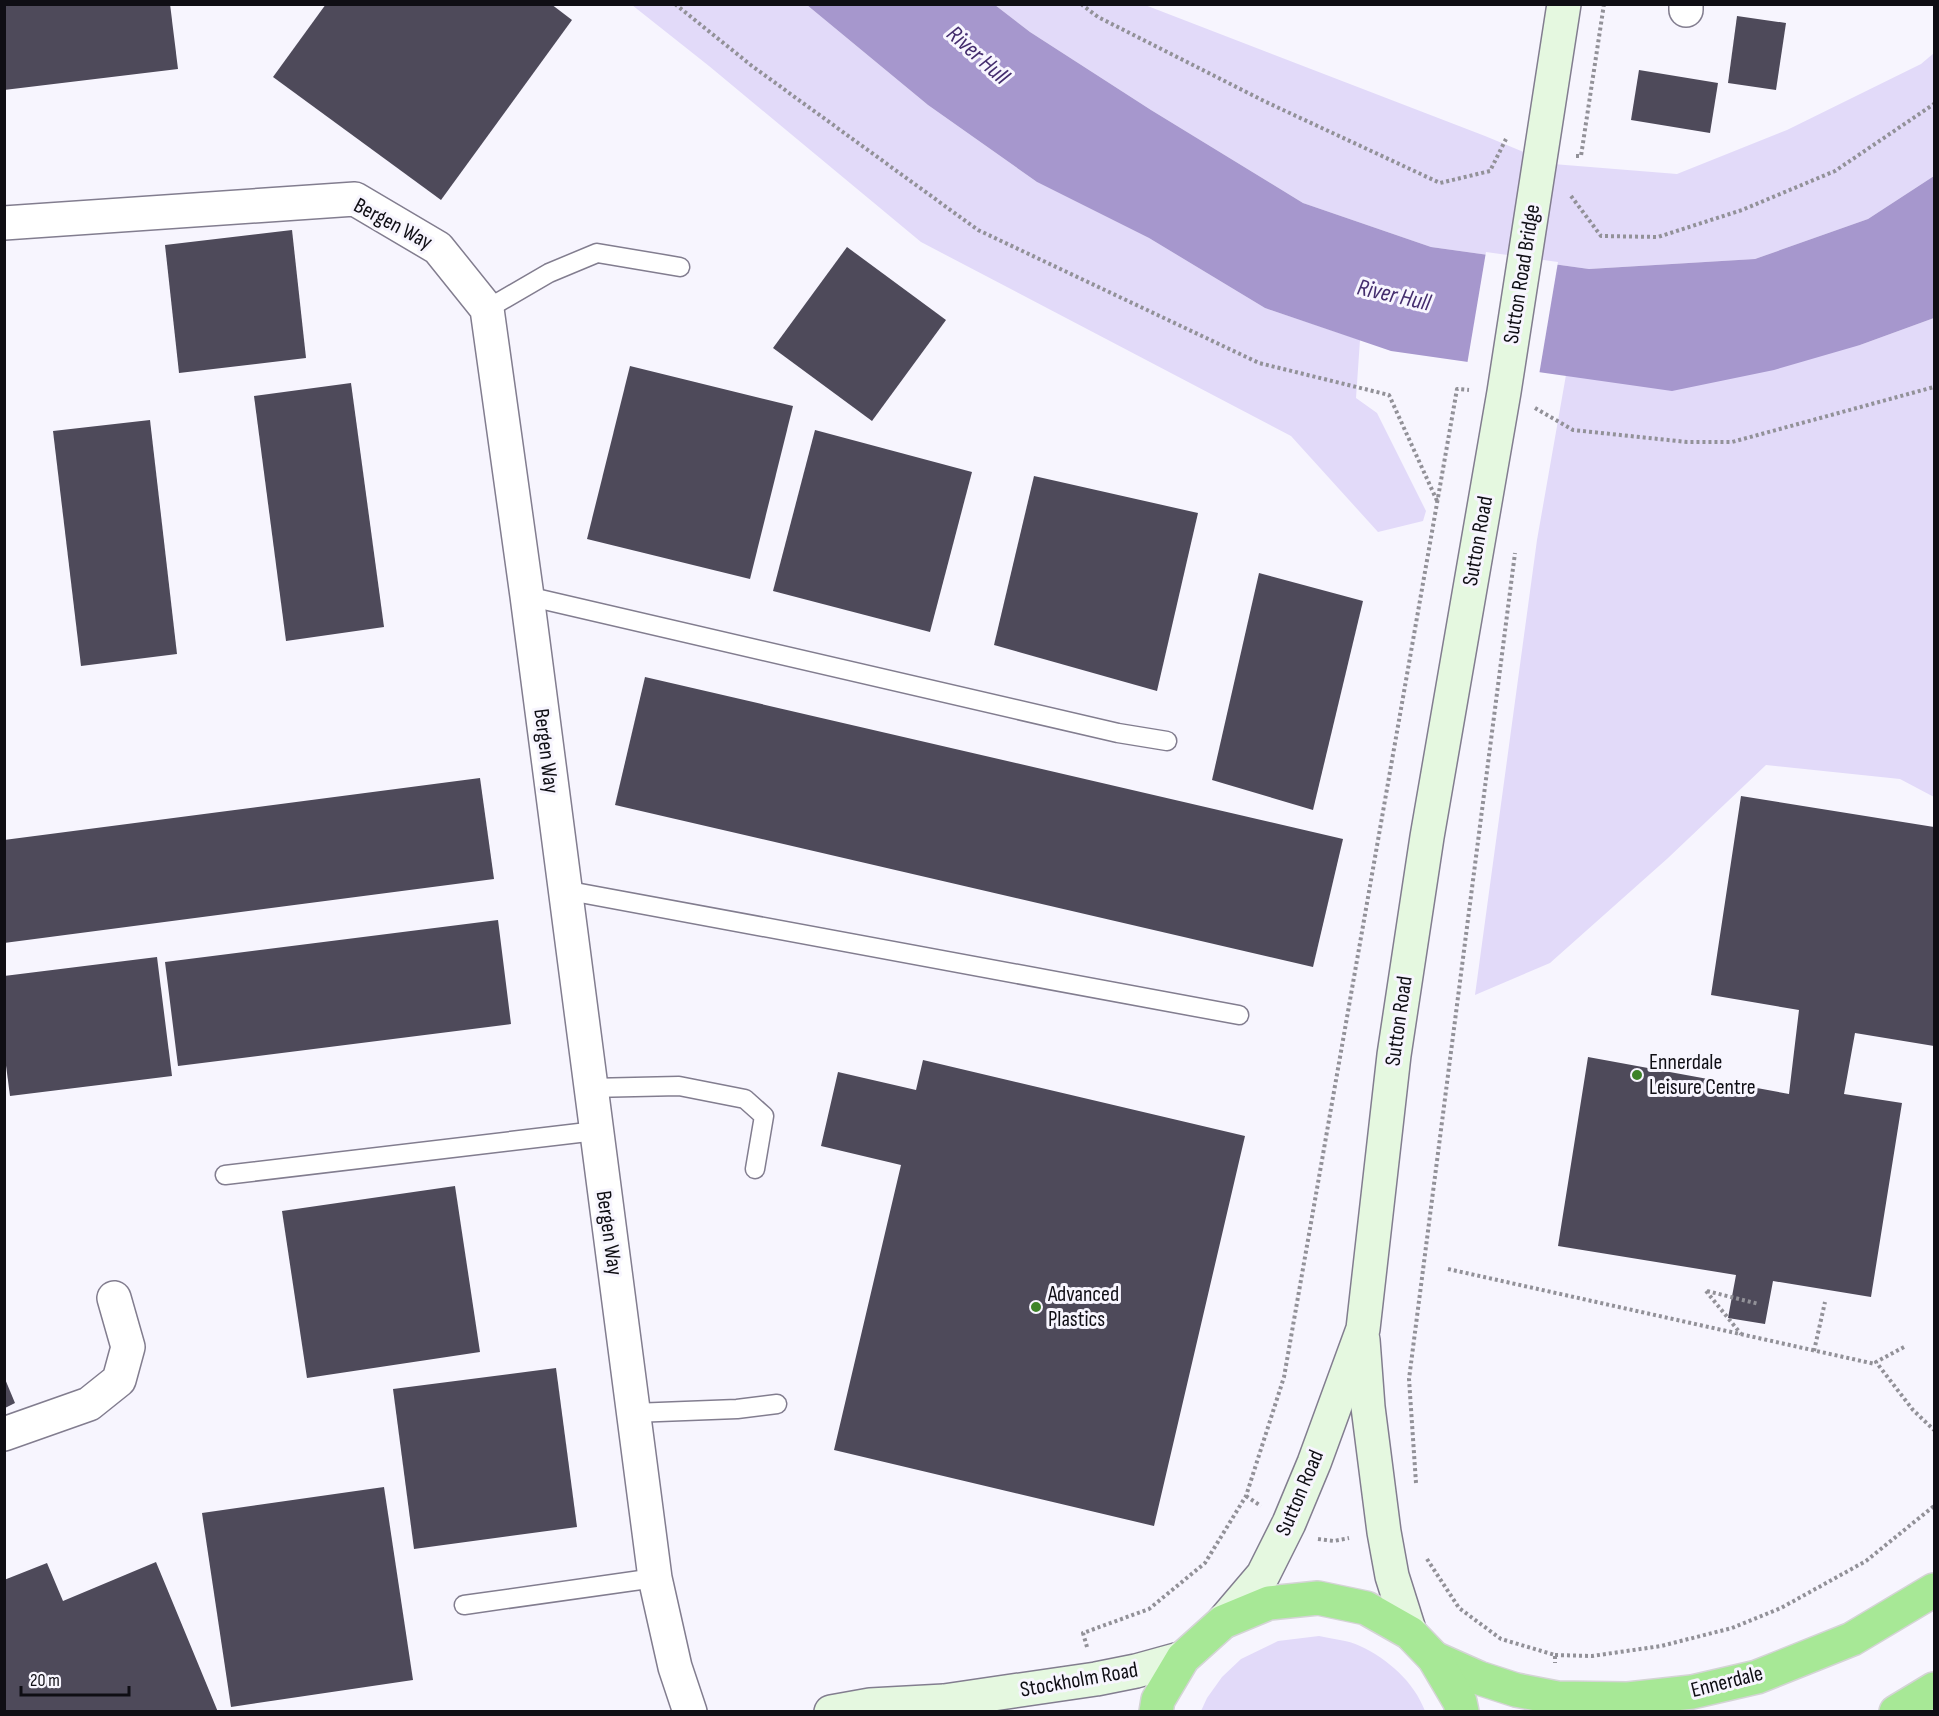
<svg xmlns="http://www.w3.org/2000/svg" width="1939" height="1716" font-family="'Sofia Sans Condensed',sans-serif">
<style>
.green{fill:#e2daf9}
.water{fill:#a697cd}
.pier{fill:#f7f5fe}
.building{fill:#4e4a5a}
.lines{fill:none;stroke-linecap:round;stroke-linejoin:round}
.lane-casing{stroke:#827d8f;stroke-width:21}
.street-casing{stroke:#827d8f;stroke-width:36}
.secondary-casing{stroke:#827d8f;stroke-width:36}
.highway-casing{stroke:#d4d4d5;stroke-width:36}
.path{stroke:#929198;stroke-width:4;stroke-dasharray:3 3;stroke-linecap:butt}
.lane{stroke:#fff;stroke-width:18}
.street{stroke:#fff;stroke-width:33}
.secondary{stroke:#e5f8e0;stroke-width:33}
.highway{stroke:#a7e896;stroke-width:33}
.poi-dot{fill:#3d8327;stroke:#f7f5fe;stroke-width:2}
.labels{text-anchor:middle;dominant-baseline:central;stroke-width:6;stroke-linejoin:round;paint-order:stroke}
.street-label{font-size:22px;fill:#0f0e14;stroke:#f7f5fe}
.poi-label{font-size:22px;fill:#0f0e14;stroke:#f7f5fe;text-anchor:start}
.water-label{font-size:24px;font-style:italic;fill:#442d6e;stroke:#f7f5fe}
</style>
<rect width="100%" height="100%" fill="#f7f5fe"/>
<g class="green">
<path d="M632 5H807L928 105 1037 182 1149 238 1265 308 1360 340 1356 398 1377 413 1426 511 1423 521 1378 532 1291 436 921 242 709 66Z"/>
<path d="M995 5H1145L1485 136 1553 164 1677 174 1787 130 1921 64 1934 53V176L1868 219 1755 259 1589 269 1431 247 1303 203 1151 110 1030 32Z"/>
<path d="M1934 318V797L1900 779 1766 765 1668 858 1550 963 1475 995 1537 540 1566 375 1585 378 1860 345Z"/>
<path d="M1319 1636C1332 1639 1348 1640 1360 1646 1388 1659 1414 1682 1425 1711H1201L1207 1698 1222 1677 1241 1659 1278 1641Z"/>
</g>
<path class="water" d="M807 5H995L1030 32 1151 110 1303 203 1431 247 1589 269 1755 259 1868 219 1934 176V318L1860 345 1774 370 1672 391 1391 351 1265 308 1149 238 1037 182 928 105Z"/>
<path class="pier" d="M1486 252 1558 262 1539 375 1467 365Z"/>
<g class="building">
<path d="M4 4H170L178 69 4 90Z"/>
<path d="M326 4H551L572 20 441 200 273 77Z"/>
<path d="M1737 16 1786 23 1776 90 1728 83Z"/>
<path d="M1639 70 1718 83 1710 133 1631 120Z"/>
<path d="M292 230 306 358 179 373 165 245Z"/>
<path d="M847 247 946 320 872 421 773 348Z"/>
<path d="M630 366 793 406 750 579 587 539Z"/>
<path d="M351 383 384 627 286 641 254 396Z"/>
<path d="M150 420 177 654 81 666 53 431Z"/>
<path d="M815 430 972 472 930 632 773 591Z"/>
<path d="M1034 476 1198 513 1157 691 994 645Z"/>
<path d="M1259 573 1363 601 1313 810 1212 780Z"/>
<path d="M645 677 1343 839 1313 967 615 805Z"/>
<path d="M480 778 494 879 4 943V840Z"/>
<path d="M1741 796 1934 827V1046L1855 1033 1844 1094 1902 1103 1871 1297 1773 1281 1765 1324 1728 1318 1736 1275 1558 1246 1588 1057 1789 1094 1799 1010 1711 995Z"/>
<path d="M498 920 511 1024 178 1066 165 962Z"/>
<path d="M157 957 172 1076 10 1096 4 1050V976Z"/>
<path d="M923 1060 1245 1136 1154 1526 834 1450 901 1165 821 1146 838 1072 916 1090Z"/>
<path d="M455 1186 480 1352 307 1378 282 1211Z"/>
<path d="M556 1368 577 1527 414 1549 393 1389Z"/>
<path d="M5 1379 15 1403 5 1408Z"/>
<path d="M384 1487 413 1680 231 1707 202 1513Z"/>
<path d="M156 1562 218 1712H4V1580L47 1563 63 1601Z"/>
</g>
<g class="lines">
<defs>
<g id="lane">
<path d="M487 309 549 273 597 253 680 267"/>
<path d="M527 596 1118 733 1167 741"/>
<path d="M564 890 1239 1015"/>
<path d="M590 1088 679 1086 745 1099 764 1116 755 1169"/>
<path d="M225 1175 596 1131"/>
<path d="M633 1413 737 1409 777 1404"/>
<path d="M464 1605 655 1578"/>
</g>
<g id="street">
<path d="M1686 4V10"/>
<path d="M4 223 355 199 438 248 487 309 527 596 655 1578 675 1667 690 1712"/>
<path d="M4 1434 89 1404 119 1380 128 1347 114 1298"/>
</g>
<g id="secondary">
<path d="M1363 1340 1368 1407 1384 1532 1392 1576 1410 1633"/>
<path d="M1223 1622 1263 1575 1289 1523 1314 1463 1363 1329 1394 1055 1427 837 1504 392 1564 4"/>
<path d="M831 1712 870 1705 944 1701 1096 1679 1136 1671 1183 1658"/>
</g>
<g id="highway">
<path d="M1434 1658 1479 1678 1516 1690 1557 1698 1628 1699 1692 1692 1757 1677 1852 1639 1934 1590"/>
<path d="M1156 1712 1158 1700 1183 1658 1223 1622 1269 1603 1318 1598 1366 1608 1410 1633 1434 1658 1460 1702 1462 1712"/>
<path d="M1896 1712 1934 1689"/>
</g>
</defs>
<use href="#lane" class="lane-casing"/>
<use href="#street" class="street-casing"/>
<use href="#secondary" class="secondary-casing"/>
<use href="#highway" class="highway-casing"/>
<g class="path">
<path d="M675 4 752 66 978 230 1259 363 1389 395 1438 503"/>
<path d="M1081 4 1098 17 1266 102 1440 183 1490 171 1506 139"/>
<path d="M1576 156H1581L1604 4"/>
<path d="M1571 196 1601 236 1658 237 1742 210 1835 171 1934 104"/>
<path d="M1535 408 1573 430 1687 442H1732L1934 387"/>
<path d="M1448 1269 1875 1364"/>
<path d="M1706 1291 1741 1334"/>
<path d="M1707 1291 1759 1304"/>
<path d="M1904 1347 1876 1362 1913 1410 1934 1430"/>
<path d="M1814 1351 1825 1302"/>
<path d="M1416 1483 1409 1379 1515 553"/>
<path d="M1246 1496 1261 1506"/>
<path d="M1318 1539 1334 1541 1349 1538"/>
<path d="M1427 1559 1459 1608 1501 1639 1555 1655V1663"/>
<path d="M1087 1647 1083 1633 1149 1609 1205 1563 1246 1496 1284 1377 1457 389 1469 390"/>
<path d="M1555 1655 1592 1656 1661 1646 1732 1628 1781 1608 1866 1561 1934 1506"/>
</g>
<use href="#lane" class="lane"/>
<use href="#street" class="street"/>
<use href="#secondary" class="secondary"/>
<use href="#highway" class="highway"/>
</g>
<g class="poi-dot">
<circle cx="1637" cy="1075" r="6"/>
<circle cx="1036" cy="1307" r="6"/>
</g>
<g class="labels">
<g class="street-label">
<text transform="translate(393 224) rotate(28)">Bergen Way</text>
<text transform="translate(1522 274) rotate(-81)">Sutton Road Bridge</text>
<text transform="translate(1478 541) rotate(-80)">Sutton Road</text>
<text transform="translate(546 751) rotate(83)">Bergen Way</text>
<text transform="translate(1399 1021) rotate(-82)">Sutton Road</text>
<text transform="translate(609 1233) rotate(82)">Bergen Way</text>
<text transform="translate(1300 1493) rotate(-67)">Sutton Road</text>
<text transform="translate(1079 1680) rotate(-10)">Stockholm Road</text>
<text transform="translate(1727 1682) rotate(-14)">Ennerdale</text>
</g>
<g class="poi-label">
<text x="1649" y="1062">Ennerdale<tspan x="1649" dy="25">Leisure Centre</tspan></text>
<text x="1048" y="1294">Advanced<tspan x="1048" dy="25">Plastics</tspan></text>
</g>
<g class="water-label">
<text transform="translate(978 55) rotate(42)">River Hull</text>
<text transform="translate(1394 295) rotate(13)">River Hull</text>
</g>
</g>
<rect width="1939" height="1716" fill="none" stroke="#0f0e14" stroke-width="12"/>
<path d="M21 1686v9h108v-9" fill="none" stroke="#0f0e14" stroke-width="3"/>
<text x="30" y="1686" font-size="18" fill="#0f0e14" stroke="#f7f5fe" stroke-width="4.5" paint-order="stroke">20 m</text>
</svg>
